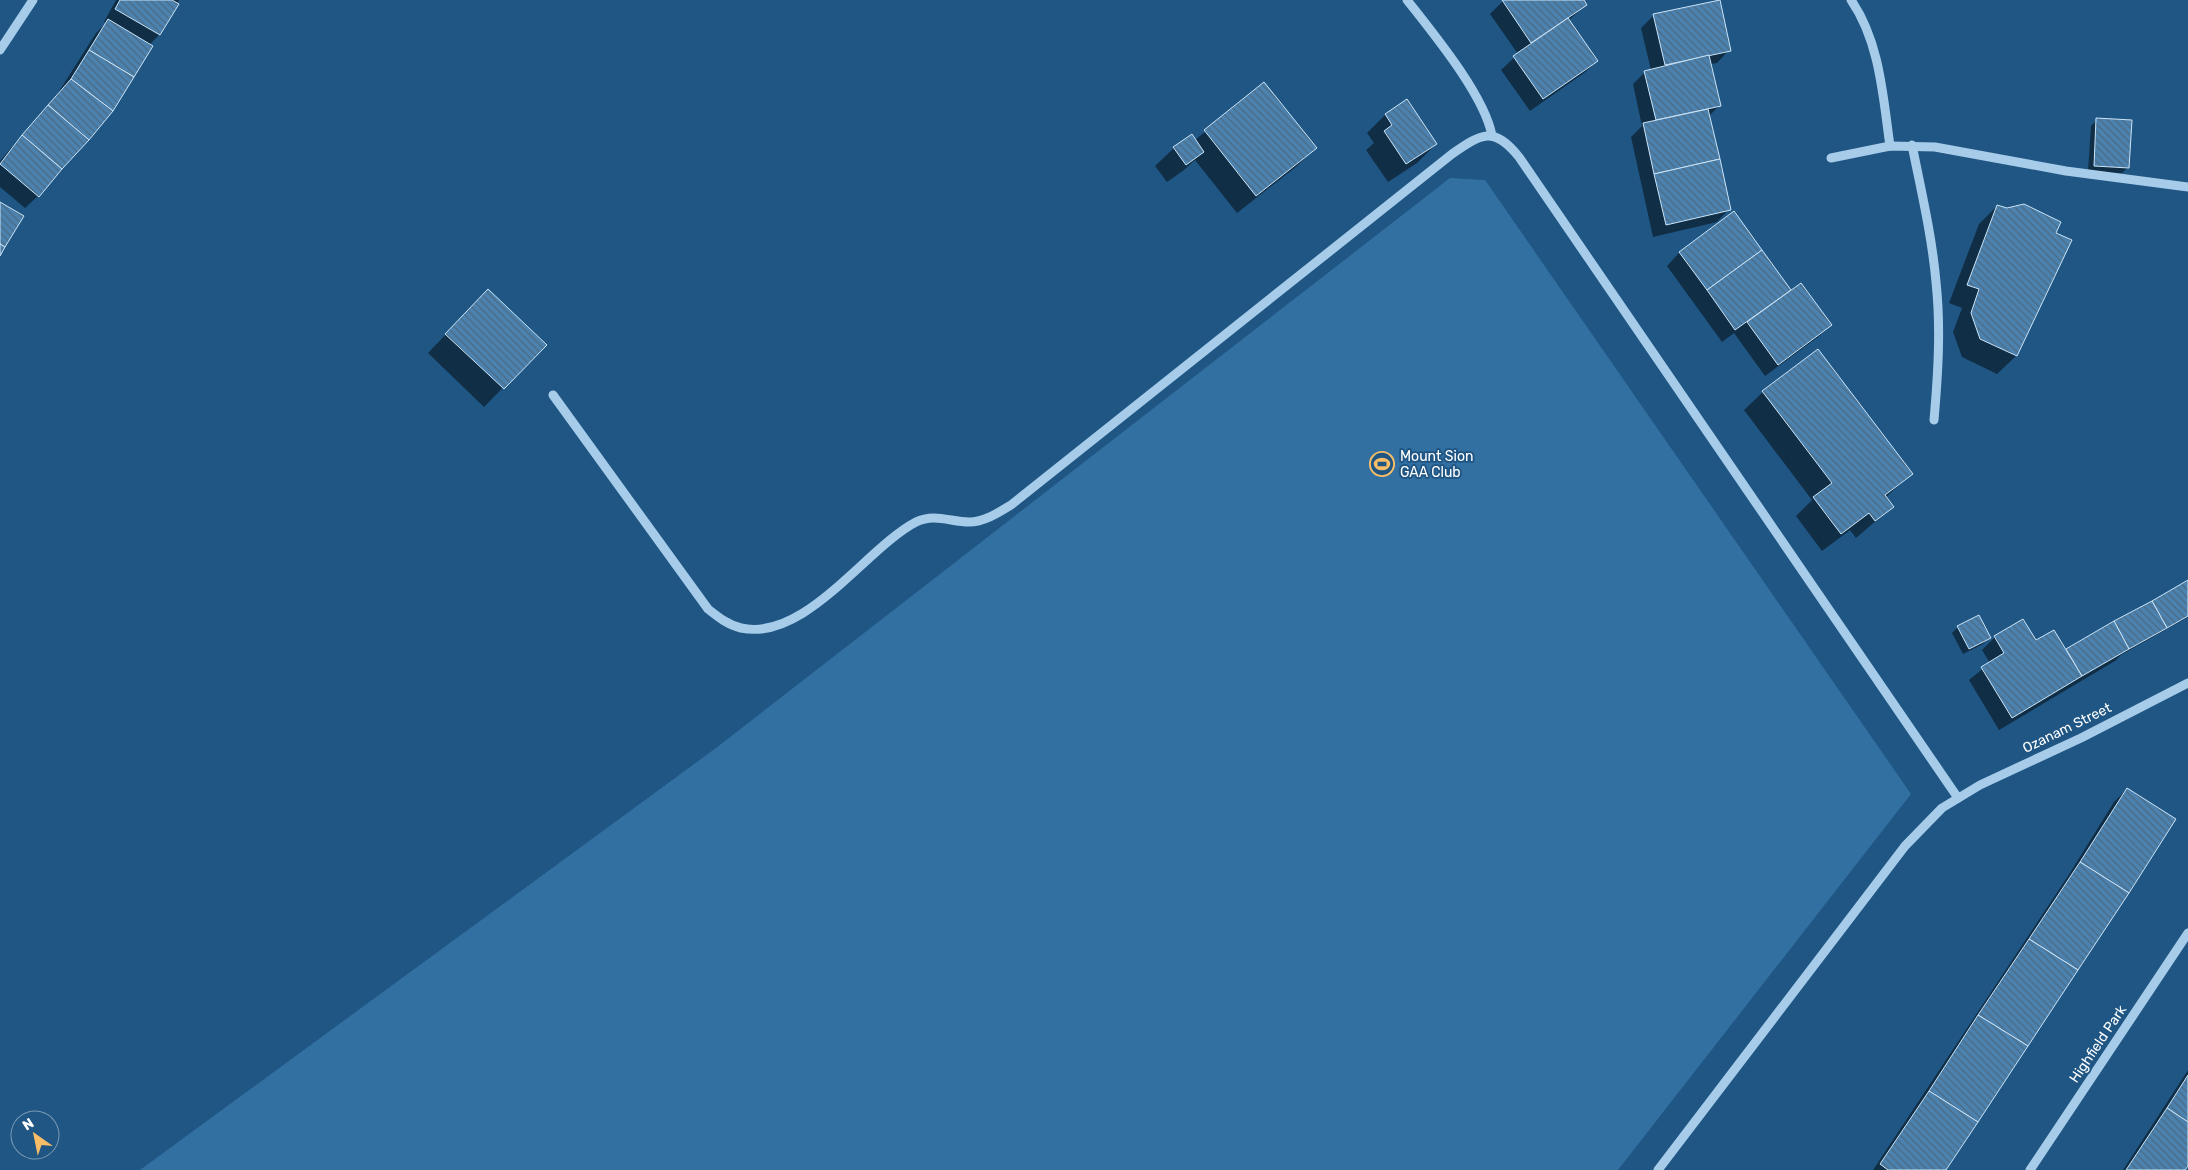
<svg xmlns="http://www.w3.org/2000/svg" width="2188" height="1170" font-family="Rubik,sans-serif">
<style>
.pitch{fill:#3370a2}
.shadow{fill:#0007}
.building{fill:url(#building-back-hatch);stroke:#cbe4f7}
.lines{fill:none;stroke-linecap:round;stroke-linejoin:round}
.minor{stroke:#a7cce9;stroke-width:9}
.labels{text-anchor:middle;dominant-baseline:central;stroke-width:4;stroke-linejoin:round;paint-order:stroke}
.poi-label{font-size:14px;fill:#fff;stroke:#1f5684;text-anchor:start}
.street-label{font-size:14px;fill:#fff;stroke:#1f5684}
</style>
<defs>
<pattern id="building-back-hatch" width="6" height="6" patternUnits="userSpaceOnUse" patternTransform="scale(1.25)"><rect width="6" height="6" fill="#4c82af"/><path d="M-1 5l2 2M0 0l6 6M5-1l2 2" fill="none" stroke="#4c6a82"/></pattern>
</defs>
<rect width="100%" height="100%" fill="#1f5684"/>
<path class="pitch" d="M1450 178 1485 180 1911 794 1618 1170H140L716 748Z"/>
<g class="shadow">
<path d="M116 0H179L159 35 149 45 38 196 25 208 0 187V161L58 93 96 33 106 23 104 22Z"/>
<path d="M1504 0H1583L1586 5 1569 20 1597 61 1584 73 1530 111 1501 70 1518 54 1490 14Z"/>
<path d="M1654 15 1729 50 1717 63 1710 64 1719 106 1709 116 1729 209 1717 222 1653 237 1631 137 1642 126 1633 84 1645 72 1651 70 1641 28Z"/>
<path d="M1264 84 1315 148 1297 166 1237 213 1195 160 1184 170 1167 182 1155 166 1174 148 1195 140Z"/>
<path d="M1406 101 1436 144 1417 163 1388 182 1366 150 1374 143 1367 133 1385 115Z"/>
<path d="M2097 120 2128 167 2122 173 2088 172 2091 126Z"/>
<path d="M1997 206 2070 241 2016 356 1997 374 1962 357 1953 332 1962 308 1949 303 1979 224Z"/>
<path d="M1733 213 1791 292 1830 325 1818 337 1765 376 1734 333 1722 342 1667 266 1679 253Z"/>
<path d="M470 309 545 345 484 407 428 353Z"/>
<path d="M1763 392 1912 473 1885 498 1892 507 1856 538 1850 530 1822 551 1796 516 1812 500 1744 410Z"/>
<path d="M2188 581V617L2121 655 2115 661 1999 730 1969 680 1990 663 1982 650 1995 637 2036 642 2065 651Z"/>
<path d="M1958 627 1989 638 1983 644 1963 654 1952 633Z"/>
<path d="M2127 789 1944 1170H1873L2068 876 2114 802Z"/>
<path d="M2188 1070V1163L2183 1170H2123Z"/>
</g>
<g class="building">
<path d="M120 0H172L179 4 160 35 115 9Z"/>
<path d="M1502 0H1584L1587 5 1531 43Z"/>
<path d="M1720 0 1731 51 1665 65 1653 14Z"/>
<path d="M1568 18 1598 61 1543 99 1513 56Z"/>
<path d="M108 19 153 46 134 77 89 50Z"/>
<path d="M89 50 134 77 113 111 71 79Z"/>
<path d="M1709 55 1721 106 1656 120 1644 71Z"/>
<path d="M71 79 113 111 89 140 48 105Z"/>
<path d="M1264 82 1317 148 1256 196 1204 130Z"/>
<path d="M1407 99 1437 144 1406 164 1384 131 1392 125 1385 114Z"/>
<path d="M48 105 89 140 62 169 22 135Z"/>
<path d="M1708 109 1720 159 1654 174 1643 123Z"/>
<path d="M2096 118 2132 120 2129 168 2094 166Z"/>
<path d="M1192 134 1204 152 1186 165 1173 147Z"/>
<path d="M22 135 62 169 39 197 0 164Z"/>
<path d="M1720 159 1731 210 1666 225 1654 174Z"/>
<path d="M0 202 24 216 5 247 0 244Z"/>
<path d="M2024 204 2061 222 2056 233 2072 240 2017 356 1980 339 1971 313 1979 289 1967 285 1997 205 2007 208Z"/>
<path d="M1734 211 1762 250 1707 290 1679 252Z"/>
<path d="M0 244 5 247 0 256Z"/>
<path d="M1762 250 1791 290 1735 330 1707 290Z"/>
<path d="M1801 283 1832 325 1778 365 1747 322Z"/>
<path d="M488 289 547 345 504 389 445 334Z"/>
<path d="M1818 349 1913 474 1885 495 1894 507 1875 521 1869 513 1841 534 1813 497 1832 483 1762 391Z"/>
<path d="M2188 580V616L2167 628 2152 601Z"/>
<path d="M2152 601 2167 628 2129 649 2114 621Z"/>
<path d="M1979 615 1991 638 1969 649 1957 626Z"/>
<path d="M2023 619 2036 640 2054 630 2082 676 2012 718 1981 667 2004 653 1994 636Z"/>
<path d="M2114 621 2129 649 2082 676 2066 649Z"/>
<path d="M2127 788 2176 819 2129 893 2080 862Z"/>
<path d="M2080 862 2129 893 2078 970 2029 939Z"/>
<path d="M2029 939 2078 970 2028 1046 1978 1015Z"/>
<path d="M1978 1015 2028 1046 1978 1122 1929 1091Z"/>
<path d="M2188 1075V1122L2167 1108Z"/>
<path d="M1929 1091 1978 1122 1946 1170H1888L1880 1164Z"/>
<path d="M2167 1108 2188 1122V1166L2185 1170H2126Z"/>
</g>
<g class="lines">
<g class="minor">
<path d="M1407 0C1433 33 1485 96 1492 136"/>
<path d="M1851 0C1880 42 1883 97 1890 146"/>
<path d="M0 50 33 0"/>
<path d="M1912 145C1921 190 1932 236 1936 282 1941 328 1938 374 1934 420"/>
<path d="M1831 158 1890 146 1935 147 2066 171 2188 187"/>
<path d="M553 395 708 609C718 617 728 625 741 628 805 642 866 548 916 522 934 513 951 522 969 522 984 522 998 513 1011 505L1452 154C1482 133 1494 126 1519 157L1958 798"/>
<path d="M1658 1170 1905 846 1942 808 1980 785 2081 738 2188 683"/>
<path d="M2030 1170 2188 933"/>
</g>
</g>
<defs>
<symbol id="stadium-ring" viewBox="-11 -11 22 22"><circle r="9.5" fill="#1f5684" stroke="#f8be67" stroke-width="1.5"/><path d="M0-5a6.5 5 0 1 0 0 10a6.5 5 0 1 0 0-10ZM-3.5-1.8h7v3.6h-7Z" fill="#f8be67"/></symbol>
</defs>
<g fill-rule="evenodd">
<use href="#stadium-ring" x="1368" y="450" width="28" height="28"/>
</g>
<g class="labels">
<g class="poi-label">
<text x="1400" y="456">Mount Sion<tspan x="1400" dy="16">GAA Club</tspan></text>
</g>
<g class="street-label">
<text transform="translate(2067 728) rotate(-26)">Ozanam Street</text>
<text transform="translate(2098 1044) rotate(-56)">Highfield Park</text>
</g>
</g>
<g transform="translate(35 1135) rotate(327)"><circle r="24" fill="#1f5684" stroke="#799ab5"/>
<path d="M0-4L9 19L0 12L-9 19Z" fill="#f8be67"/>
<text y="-8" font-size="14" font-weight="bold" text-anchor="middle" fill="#ffffff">N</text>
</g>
</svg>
